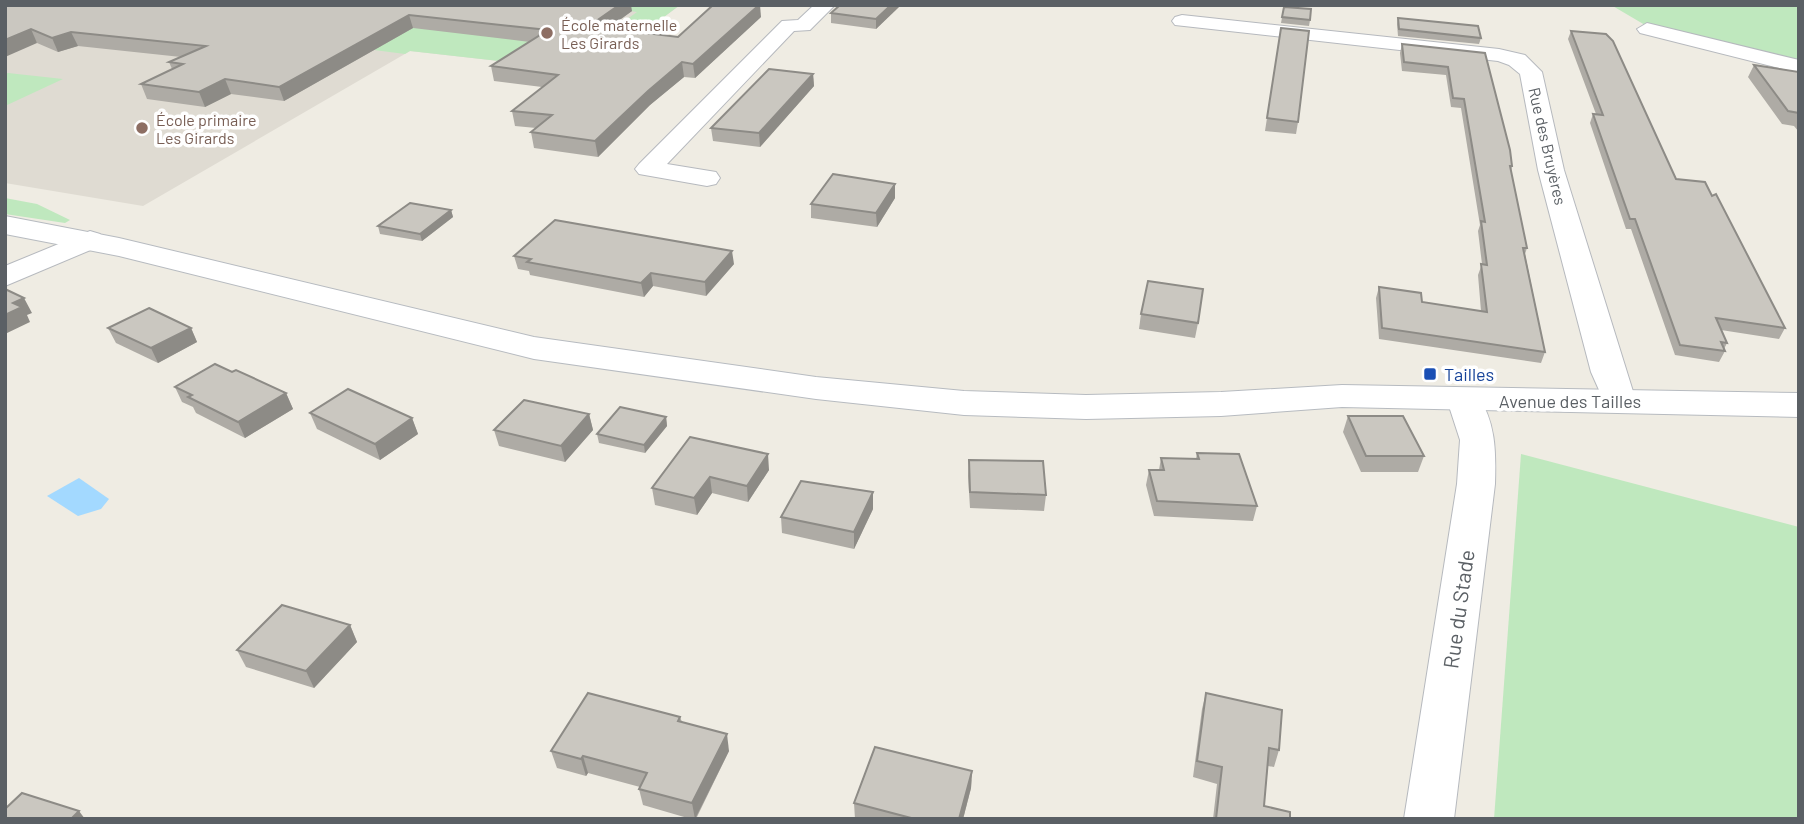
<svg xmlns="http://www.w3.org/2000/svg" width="1804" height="824" font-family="Barlow,sans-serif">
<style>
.education{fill:#dfdbd2}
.green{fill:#bfe8be}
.water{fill:#a3d9ff}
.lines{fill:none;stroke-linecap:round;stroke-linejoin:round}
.street-casing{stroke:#b6b9be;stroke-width:2}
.secondary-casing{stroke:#b7bbc0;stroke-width:2}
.street{fill:#fff;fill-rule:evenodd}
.secondary{fill:#fff;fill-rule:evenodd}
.wall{fill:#aeaba5}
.shaded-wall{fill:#8d8b86}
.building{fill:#cac7c0;stroke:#8d8b86;stroke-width:2}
.education-dot{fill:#8d6e63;stroke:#fff;stroke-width:2.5}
.transit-dot{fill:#1a4fb4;stroke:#fff;stroke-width:2.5}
.labels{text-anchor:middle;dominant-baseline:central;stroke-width:7;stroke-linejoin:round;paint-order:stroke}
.far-education-label{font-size:16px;fill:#785e54;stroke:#fff;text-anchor:start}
.far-street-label{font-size:16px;fill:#5b6065;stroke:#fff}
.transit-label{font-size:18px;fill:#164399;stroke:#fff;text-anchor:start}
.street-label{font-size:18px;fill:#5b6065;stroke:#fff}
.near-street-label{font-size:21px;fill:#5b6065;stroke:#fff}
</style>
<rect width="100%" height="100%" fill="#efece3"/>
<path class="education" d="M259 5H680L629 43 606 73 410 51 143 206 5 183V30Z"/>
<g class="green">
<path d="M592 5H680L629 43 606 73 410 51 405 54 374 50 413 21 598 40 637 12Z"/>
<path d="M1611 5H1799V62L1645 25Z"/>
<path d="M8 73 63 79 5 106V74Z"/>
<path d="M5 198 37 204 70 220 65 223 5 214Z"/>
<path d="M1521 454 1799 527V819H1494Z"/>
</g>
<path class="water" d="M79 478 109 499 101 509 78 516 47 496Z"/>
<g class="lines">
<defs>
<g id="street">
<path d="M814 5H835L810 30 794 31 667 164 716 172 720 178 716 184 707 186 639 174 635 169 639 164 782 21 798 20Z"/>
<path d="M1182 15 1499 49 1525 55 1542 72 1564 170 1636 401 1631 408 1619 412 1607 408 1591 372 1538 170 1520 74 1509 65 1498 61 1175 25 1172 21 1175 17Z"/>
<path d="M1647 23 1799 60V73L1640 33 1637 29Z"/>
<path d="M90 231 100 234 104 240 100 246 5 286V266Z"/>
<path d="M1464 390 1476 393C1496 421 1496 451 1495 484L1454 819H1404L1457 484 1460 440 1447 400 1452 393Z"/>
</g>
<path id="secondary" d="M5 216 119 238 534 337 816 377 964 391 1086 395 1221 392 1342 385 1799 393V417L1342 407 1221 416 1086 419 964 415 816 399 534 359 119 256 5 234Z"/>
</defs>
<use href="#street" class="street-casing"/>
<use href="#secondary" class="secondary-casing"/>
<use href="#street" class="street"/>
<use href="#secondary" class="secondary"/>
</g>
<g class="wall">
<path d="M5 5 632 11 608 28 678 37 761 17 695 78 684 77 650 105 598 157 534 148 531 132 536 128 515 126 512 111 542 87 494 81 491 66 530 42 413 28 284 101 231 94 205 107 147 99 141 84 172 69 169 62 181 57 78 46 58 52 37 43Z"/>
<path d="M901 5 876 29 831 23V13Z"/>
<path d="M1284 7 1310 20 1309 26 1281 23Z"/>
<path d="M1398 18 1481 38 1479 44 1398 36 1397 24Z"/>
<path d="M1281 28 1298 122 1296 134 1265 131Z"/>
<path d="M1571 31 1676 179 1785 328 1779 339 1721 330 1727 343 1724 349 1725 351 1719 362 1675 355 1631 229H1626L1590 123 1593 114H1596L1568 39Z"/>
<path d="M1402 44 1485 53 1512 166 1511 171 1527 248 1525 254 1545 352 1541 363 1379 339 1376 298 1379 287 1422 302 1481 311 1478 275 1482 264 1478 231 1480 225 1461 108 1451 107 1446 75 1402 71 1400 53Z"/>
<path d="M1754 65 1799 72V132L1794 126 1782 124 1748 77Z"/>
<path d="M813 74 814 86 760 147 713 141 711 128Z"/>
<path d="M895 184V198L877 227 811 218V204Z"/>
<path d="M451 210 453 217 422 241 380 234 378 226Z"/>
<path d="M514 256 734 264 706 296 653 286 644 297 530 275 529 271 518 269Z"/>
<path d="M1141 314 1198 323 1195 338 1139 329Z"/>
<path d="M108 328H191L197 342 158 363 116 343Z"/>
<path d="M232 372 286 393 293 409 245 438 196 413 193 407 182 402 175 387Z"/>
<path d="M310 413 412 418 418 434 380 460 317 429Z"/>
<path d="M589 414 593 430 565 462 499 446 494 430Z"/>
<path d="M1348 416 1424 456 1418 472H1361L1343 432Z"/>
<path d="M666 417 667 426 645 453 599 443 597 434Z"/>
<path d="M690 437 769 470 748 502 712 493 697 515 655 505 652 488Z"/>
<path d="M1197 453 1257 506 1253 521 1154 516 1146 485 1149 470H1159L1161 458 1196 459Z"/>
<path d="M969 460 1046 495 1044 511 970 508 968 476Z"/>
<path d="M873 509 854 549 782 533 781 517Z"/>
<path d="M350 625 357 642 314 688 246 667 237 650Z"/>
<path d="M1206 693 1279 750 1274 767 1268 766 1264 806 1290 819H1213L1217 784 1193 777 1202 709Z"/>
<path d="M680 717 682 722 729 751 696 819H691L643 805 639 789 640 787 588 773 586 776 557 768 551 751Z"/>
<path d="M972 771 971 788 963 819H855L854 803Z"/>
</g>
<g class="shaded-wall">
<path d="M619 5H631L632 11 592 40 589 26Z"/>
<path d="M759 5H760L761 17 695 78 693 64Z"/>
<path d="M891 5H901L876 29V19Z"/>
<path d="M409 15 413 28 284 101 279 87Z"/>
<path d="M31 29 37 43 5 57V40Z"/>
<path d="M71 32 78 46 58 52 52 38Z"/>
<path d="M682 62 684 77 650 105 598 157 595 141 648 91Z"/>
<path d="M813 74 814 86 760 147 759 133Z"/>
<path d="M225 79 231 94 205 107 199 92Z"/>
<path d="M895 184V198L877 227 876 213Z"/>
<path d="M451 210 453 217 422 241 420 234Z"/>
<path d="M732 251 734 264 706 296 705 282Z"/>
<path d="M651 273 653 286 644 297 641 283Z"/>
<path d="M24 298 32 313 27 315 30 322 5 334V315L13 303Z"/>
<path d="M191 328 197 342 158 363 151 348Z"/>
<path d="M286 393 293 409 245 438 238 422Z"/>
<path d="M589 414 593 430 565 462 561 446Z"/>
<path d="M666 417 667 426 645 453 644 445Z"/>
<path d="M412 418 418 434 380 460 375 444Z"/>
<path d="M768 454 769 470 748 502 747 486Z"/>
<path d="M710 477 712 493 697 515 694 498Z"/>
<path d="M873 492V509L854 549V532Z"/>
<path d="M350 625 357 642 314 688 306 671Z"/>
<path d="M727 734 729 751 695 819 692 803Z"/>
<path d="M583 756 588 773 586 776 581 759Z"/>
<path d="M972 771 971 788 963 819H959Z"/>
<path d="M79 811 85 819H71Z"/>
</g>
<g class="building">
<path d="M5 5H619L589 26 678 37 713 5H759L693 64 682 62 648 91 595 141 531 132 552 115 512 111 558 75 491 66 548 30 409 15 279 87 225 79 199 92 141 84 183 64 169 62 206 46 71 32 52 38 31 29 5 40Z"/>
<path d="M840 5H891L876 19 831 13Z"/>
<path d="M1284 7 1311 9 1310 20 1282 17Z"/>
<path d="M1398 18 1478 26 1481 38 1399 29Z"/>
<path d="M1281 28 1309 31 1298 122 1267 118Z"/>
<path d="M1571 31 1606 34 1613 41 1676 179 1705 182 1712 196 1716 194 1785 328 1716 318 1727 343 1721 342 1725 351 1680 345 1635 219H1630L1593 114 1603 115Z"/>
<path d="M1402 44 1485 53 1510 150 1512 166H1510L1527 248H1523L1545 352 1382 328 1379 287 1421 293 1422 302 1487 312 1481 264 1487 265 1481 221 1485 222 1464 99 1453 98 1448 67 1404 62Z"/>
<path d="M1754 65 1799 72V113L1788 111Z"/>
<path d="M769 69 813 74 759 133 711 128Z"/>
<path d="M833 174 895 184 876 213 811 204Z"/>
<path d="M410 203 451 210 420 234 378 226Z"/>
<path d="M555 220 732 251 705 282 651 273 641 283 527 262 531 259 514 256Z"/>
<path d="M1148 281 1203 289 1198 323 1141 314Z"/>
<path d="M5 289 24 298 13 303 22 307 5 315Z"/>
<path d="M149 308 191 328 151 348 108 328Z"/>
<path d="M215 364 232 372 236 370 286 393 238 422 188 397 192 395 175 387Z"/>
<path d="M348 389 412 418 375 444 310 413Z"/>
<path d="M524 400 589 414 561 446 494 430Z"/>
<path d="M620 407 666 417 644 445 597 434Z"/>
<path d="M1348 416H1403L1424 456H1366Z"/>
<path d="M690 437 768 454 747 486 710 477 694 498 652 488Z"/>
<path d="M1197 453 1239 454 1257 506 1157 501 1149 470H1164L1161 458 1199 459Z"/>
<path d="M969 460 1043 461 1046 495 970 492Z"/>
<path d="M801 481 873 492 854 532 781 517Z"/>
<path d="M282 605 350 625 306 671 237 650Z"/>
<path d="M588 693 680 717 678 721 727 734 692 803 639 789 647 773 583 756 581 759 551 751Z"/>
<path d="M1206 693 1282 710 1279 750 1269 748 1264 806 1290 812V819H1216L1222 767 1197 761Z"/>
<path d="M875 747 972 771 959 819H915L854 803Z"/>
<path d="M22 793 79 811 71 819H5V809Z"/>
</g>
<g class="education-dot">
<circle cx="547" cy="33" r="7"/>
<circle cx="142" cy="128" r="7"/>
</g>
<rect class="transit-dot" x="1423" y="367" width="14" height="14" rx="3.5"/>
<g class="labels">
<g class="far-education-label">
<text x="561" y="24">École maternelle<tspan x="561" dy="18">Les Girards</tspan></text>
<text x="156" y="119">École primaire<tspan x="156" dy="18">Les Girards</tspan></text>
</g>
<g class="far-street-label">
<text transform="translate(1548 146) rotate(77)">Rue des Bruyères</text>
</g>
<g class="transit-label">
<text x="1444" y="374">Tailles</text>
</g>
<g class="street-label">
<text x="1570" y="401">Avenue des Tailles</text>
</g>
<g class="near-street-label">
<text transform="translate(1458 609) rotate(-82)">Rue du Stade</text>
</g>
</g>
<rect width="1804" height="824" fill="none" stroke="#5b6065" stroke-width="14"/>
</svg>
